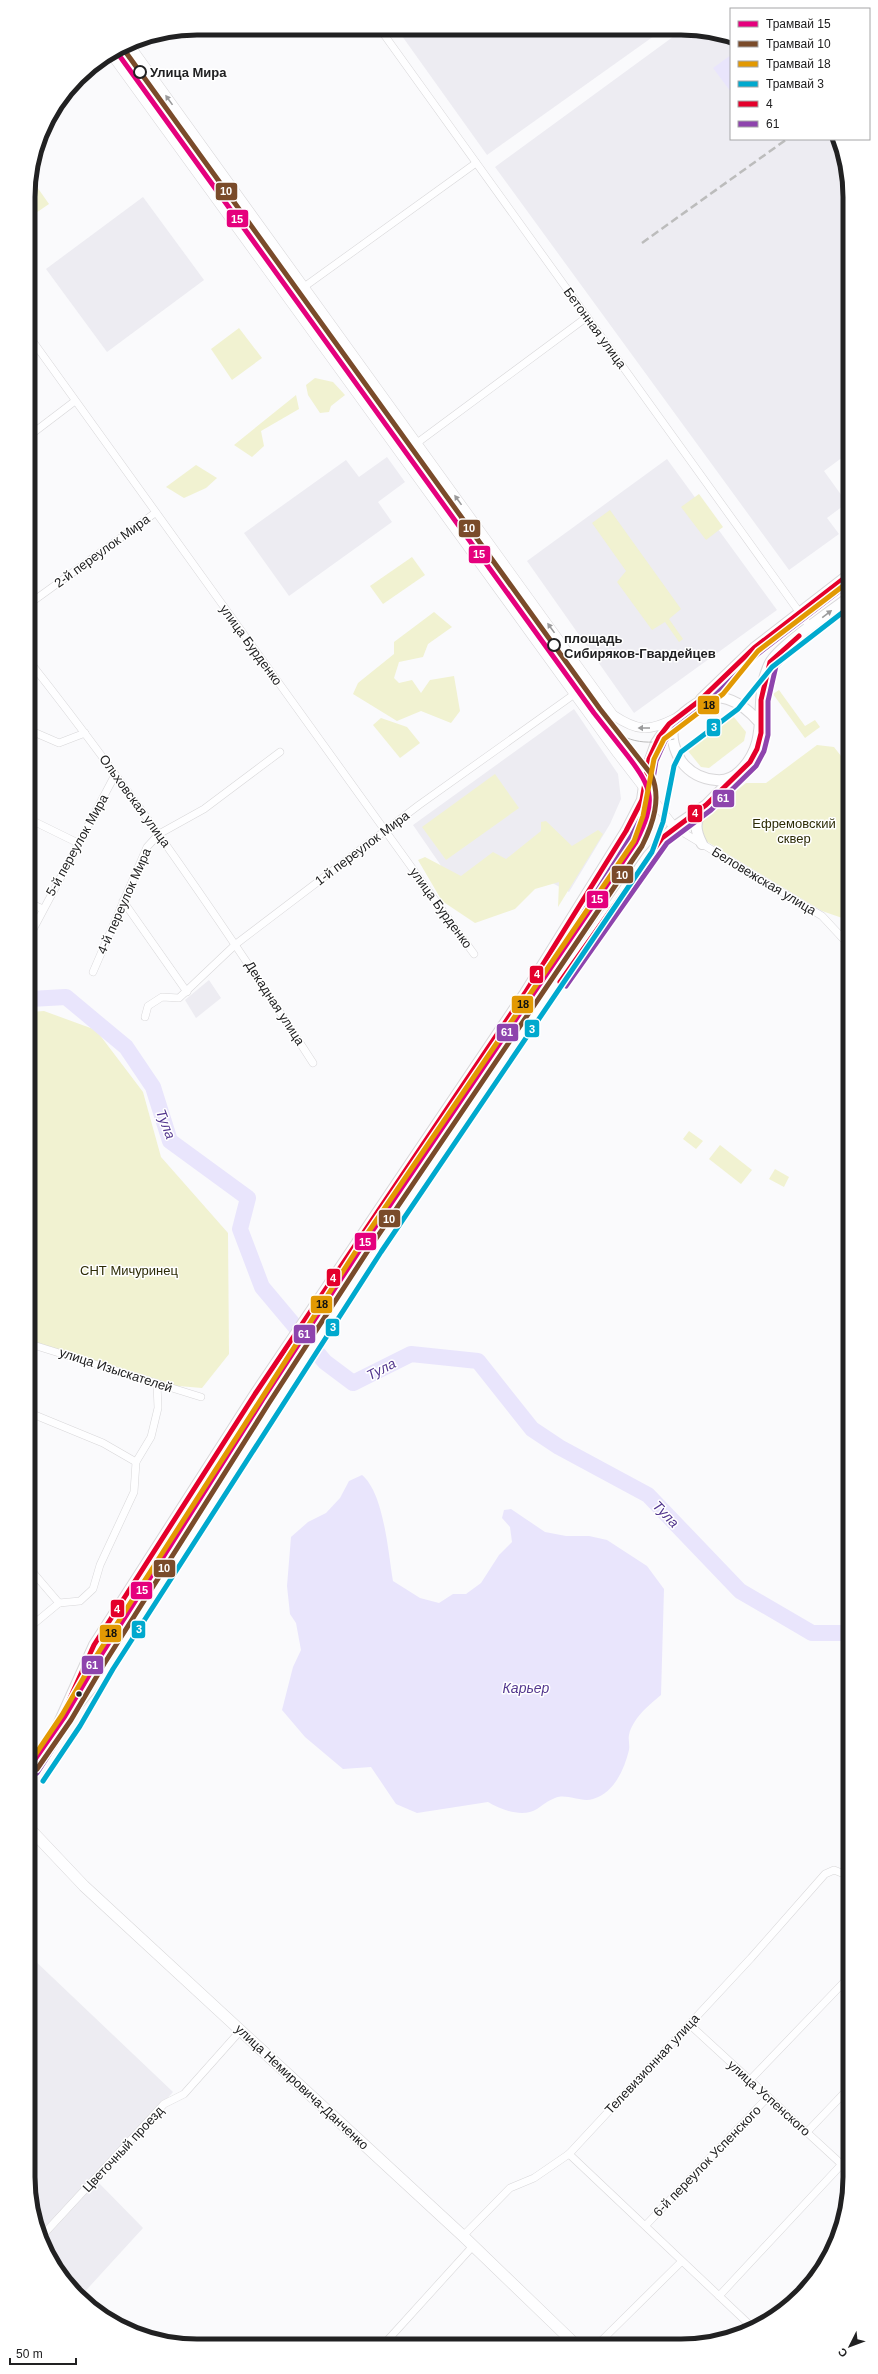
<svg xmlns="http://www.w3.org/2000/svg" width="878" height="2374" font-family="Arial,sans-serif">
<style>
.built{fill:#edecf2}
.green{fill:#f1f2d1}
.water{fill:#e9e5fc}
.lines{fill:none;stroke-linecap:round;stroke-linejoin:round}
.river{stroke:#e9e5fc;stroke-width:16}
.minor-casing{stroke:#d8d7d9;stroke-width:8}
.tertiary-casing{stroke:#d8d7d9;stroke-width:10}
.secondary-casing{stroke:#d8d7d9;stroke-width:12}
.primary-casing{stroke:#d8d7d9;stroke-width:12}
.minor{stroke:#fefeff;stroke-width:7}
.tertiary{stroke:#fefeff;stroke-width:9}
.secondary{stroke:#fefeff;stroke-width:10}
.primary{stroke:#fefeff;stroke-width:11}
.tram{stroke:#bcbcbc;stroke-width:1}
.rail{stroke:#bcbcbc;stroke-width:2.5;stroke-dasharray:8 4;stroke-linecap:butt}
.bus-1-casing{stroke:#fff;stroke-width:8}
.bus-2-casing{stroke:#fff;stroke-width:8}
.bus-1{stroke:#e4002b;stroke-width:5}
.bus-2{stroke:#8e44ad;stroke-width:5}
.tram-1-casing{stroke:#fff;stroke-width:8}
.tram-2-casing{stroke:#fff;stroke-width:8}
.tram-3-casing{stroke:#fff;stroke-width:8}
.tram-4-casing{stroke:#fff;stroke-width:8}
.tram-1{stroke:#e5007d;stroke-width:5}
.tram-2{stroke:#7a4b2a;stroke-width:5}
.tram-3{stroke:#e29903;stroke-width:5}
.tram-4{stroke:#00a9ce;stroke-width:5}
.oneway{fill:#9b9b9c}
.stop-dot{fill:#fff;stroke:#212122;stroke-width:2}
.bus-dot{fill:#212122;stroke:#fff;stroke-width:1.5}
.labels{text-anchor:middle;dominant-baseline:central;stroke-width:3;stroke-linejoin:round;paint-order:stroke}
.stop-label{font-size:13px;font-weight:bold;fill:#212122;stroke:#fff;text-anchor:start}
.street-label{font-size:13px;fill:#212122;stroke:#fff}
.park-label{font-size:13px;fill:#2d2c06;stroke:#fff}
.water-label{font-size:14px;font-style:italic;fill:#53378e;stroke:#fff}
.rim{fill:none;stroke:#212122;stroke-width:5}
.line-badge{stroke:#fff;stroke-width:1.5}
.badge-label{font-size:11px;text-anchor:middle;font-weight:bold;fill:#fff}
.pale-badge-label{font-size:11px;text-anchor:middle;font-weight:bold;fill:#111}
</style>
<rect width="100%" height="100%" fill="#fafafc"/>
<g class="built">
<path d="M397 29 661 31 487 155Z"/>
<path d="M681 31H715L731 37V139H837L847 163V454L824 471 847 503 827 518 839 534 789 570 495 167Z"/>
<path d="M143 197 204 280 107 352 46 269Z"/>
<path d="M387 457 405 482 378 502 392 522 289 596 244 533 346 460 359 477Z"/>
<path d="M667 459 777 610 634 713 527 561Z"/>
<path d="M574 709 618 774 621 799 610 824 569 892 545 879 455 886 413 825Z"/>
<path d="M209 980 221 998 196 1018 185 1000Z"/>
<path d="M31 1957 173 2092 94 2178 143 2228 79 2298 50 2261 31 2211Z"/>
</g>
<g class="green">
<path d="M30 177 49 204 30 217 28 214V185Z"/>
<path d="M239 328 262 358 232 380 211 349Z"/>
<path d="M315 378 333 382 345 395 331 406 329 412 320 413 308 395 306 385Z"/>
<path d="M296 395 299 409 261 431 264 446 252 457 234 445Z"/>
<path d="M196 465 217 478 206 488 184 498 166 487Z"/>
<path d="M699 494 723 527 706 540 681 507Z"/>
<path d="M610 510 681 609 669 619 683 639 679 642 665 622 652 630 617 582 626 571 592 523Z"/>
<path d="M412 557 425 575 383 604 370 586Z"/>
<path d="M434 612 452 627 428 644 423 657 399 662 394 678 399 683 412 680 421 693 430 680 454 676 460 711 451 723 421 711 397 721 353 694 358 683 394 654V642Z"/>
<path d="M779 690 805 726 815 720 820 727 805 738 773 694Z"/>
<path d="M725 715 733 716 746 732 744 741 709 768 701 767 688 751 689 742Z"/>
<path d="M381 718 407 727 420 743 400 758 373 725Z"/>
<path d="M817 745 834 747 848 765V920L822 911 706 841 698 827 702 818 746 783H766Z"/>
<path d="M495 774 519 808 446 860 422 827Z"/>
<path d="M546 821 572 846 598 830 603 834 558 907 559 882 535 889 515 909 475 923 442 901 418 860 425 857 461 876 493 852 506 859 541 831V822Z"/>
<path d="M44 1011 96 1030 143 1092 161 1157 228 1233 229 1354 202 1388 155 1384 30 1344V1012Z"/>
<path d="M689 1131 703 1141 696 1149 683 1139Z"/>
<path d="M720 1145 752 1170 741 1184 709 1159Z"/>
<path d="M775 1169 789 1177 784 1187 769 1179Z"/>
</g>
<g class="water">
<path d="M731 55V92L713 68Z"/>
<path d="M362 1475C384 1493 388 1552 393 1581L420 1598 439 1603 453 1594H466L481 1583 499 1555 512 1542 510 1527 502 1518 504 1510 511 1509 545 1532 566 1536H589L607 1540 647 1566 664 1589 661 1695C648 1706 633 1718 629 1735 628 1740 630 1745 629 1750 624 1770 614 1793 593 1799 581 1803 567 1793 555 1798 547 1801 543 1805 537 1809 523 1818 501 1810 488 1802L417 1813 396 1804 371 1767 343 1769 305 1737 282 1710 293 1667 301 1650 296 1623 290 1614 287 1586 291 1537 308 1522 326 1513 340 1498 349 1481Z"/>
</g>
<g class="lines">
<path class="river" d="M30 999 66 997 126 1047 153 1087 170 1141 248 1198 240 1229 262 1287 325 1362 353 1383 411 1354 478 1361 532 1429 559 1447 648 1495 740 1591 812 1633H849"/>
<defs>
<g id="minor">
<path d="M380 29 810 627"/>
<path d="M304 287 476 163"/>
<path d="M29 336 474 954"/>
<path d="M29 436 75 401"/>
<path d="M417 443 587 317"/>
<path d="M29 604 155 513"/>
<path d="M29 661C131 790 224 925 313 1063"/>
<path d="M29 730 59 743 85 733"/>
<path d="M29 819 78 843"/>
<path d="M674 827 822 916 848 944"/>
<path d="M123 901 187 992"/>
<path d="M29 903 43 909"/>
<path d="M29 937 115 775"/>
<path d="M93 972 147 847 159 834 204 809 280 752"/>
<path d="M145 1017 148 1006 162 997 179 998 236 944 419 805 590 683"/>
<path d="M30 1344 201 1397"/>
<path d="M30 1413 103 1443 136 1462"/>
<path d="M30 1569 59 1603"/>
<path d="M59 1603 80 1601 93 1589 100 1565 134 1492 136 1462 151 1437 158 1408 157 1384"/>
<path d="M30 1627 59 1603"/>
<path d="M689 2024 850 2172"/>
<path d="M750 2080 849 1977"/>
<path d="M807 2132 850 2087"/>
<path d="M569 2154 753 2328"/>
<path d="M646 2225 768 2097"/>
<path d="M463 2236 510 2188 534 2178 569 2154 751 1958 825 1874 834 1870 849 1876"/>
<path d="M41 2237 164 2104 184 2094 241 2030"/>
<path d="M719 2296 842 2164"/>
<path d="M385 2343 473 2246"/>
<path d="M599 2343 681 2262"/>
</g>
<g id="tertiary">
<path d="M128 43 613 715C637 731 648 732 674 719"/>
<path d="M111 54 617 753 674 827"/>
</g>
<g id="secondary">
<path d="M701 699 754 648 847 576"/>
<path d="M760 723C740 700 717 687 690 708 683 713 677 718 674 726 670 736 675 752 681 761 690 773 701 779 716 780 725 781 734 777 740 771 773 739 751 700 770 663 778 647 831 611 847 599"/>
<path d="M702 844C695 830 694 822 703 809"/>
<path d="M63 1723 116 1657 274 1407 544 1004 648 856 674 827 706 805 737 774"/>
<path d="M31 1769 53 1736 94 1645 255 1394 525 993 626 831 642 800 646 771 656 743 669 724 680 716"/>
</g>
<path id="primary" d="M31 1830 84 1886 463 2236 574 2343"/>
</defs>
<use href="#minor" class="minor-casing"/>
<use href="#tertiary" class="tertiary-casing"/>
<use href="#secondary" class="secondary-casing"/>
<use href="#primary" class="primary-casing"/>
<use href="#minor" class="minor"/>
<use href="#tertiary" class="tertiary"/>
<use href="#secondary" class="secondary"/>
<use href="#primary" class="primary"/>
<path class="tram" d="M601 721C624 742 644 746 674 739"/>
<path class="rail" d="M642 243 787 139"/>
<defs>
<g id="bus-1">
<path d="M560 982 662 838 706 805 750 762 757 749 761 733V700L770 662 799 636"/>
<path d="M31 1769 53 1736 94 1645 255 1394 525 993 626 831 642 800 649 759 659 737 669 724 699 701 754 648 847 576"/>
</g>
<g id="bus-2">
<path d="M566 986 667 843 711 810 756 766 764 751 768 735V701L776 666 804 641"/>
<path d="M37 1773 59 1739 100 1648 261 1398 531 997 632 835 649 803 656 761 665 741 674 729 704 706 759 653 847 585"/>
</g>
</defs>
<use href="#bus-1" class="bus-1-casing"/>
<use href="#bus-2" class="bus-2-casing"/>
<use href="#bus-1" class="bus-1"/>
<use href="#bus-2" class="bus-2"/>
<defs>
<path id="tram-1" d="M31 1765 65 1716 98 1660 263 1399 365 1242 636 842C656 801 654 790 627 755 616 741 605 727 594 713L116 51"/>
<path id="tram-2" d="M37 1769 71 1720 104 1664 269 1403 371 1246 642 846C653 824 662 798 651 774L600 709 122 47"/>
<path id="tram-3" d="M31 1761 62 1715 95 1658 363 1240 634 841 643 816 654 759 664 739 723 694 758 651 843 586"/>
<path id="tram-4" d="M43 1781 80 1726 113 1669 381 1252 652 852 663 822 674 766 681 752 738 709 772 667 847 609"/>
</defs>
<use href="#tram-1" class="tram-1-casing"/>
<use href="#tram-2" class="tram-2-casing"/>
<use href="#tram-3" class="tram-3-casing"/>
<use href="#tram-4" class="tram-4-casing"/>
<use href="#tram-1" class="tram-1"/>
<use href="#tram-2" class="tram-2"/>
<use href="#tram-3" class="tram-3"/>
<use href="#tram-4" class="tram-4"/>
</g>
<defs><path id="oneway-solid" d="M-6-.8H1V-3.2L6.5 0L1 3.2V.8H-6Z"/></defs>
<g class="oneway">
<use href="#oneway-solid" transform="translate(169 100) rotate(-126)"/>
<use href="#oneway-solid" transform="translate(458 500) rotate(-126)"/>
<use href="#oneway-solid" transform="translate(827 614) rotate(-37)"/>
<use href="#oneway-solid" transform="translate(551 628) rotate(-126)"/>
<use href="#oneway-solid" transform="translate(644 728) rotate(180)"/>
</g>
<g class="stop-dot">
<circle cx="140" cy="72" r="6"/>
<circle cx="554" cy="645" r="6"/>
</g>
<circle class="bus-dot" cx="79" cy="1694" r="3.5"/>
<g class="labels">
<g class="stop-label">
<text x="150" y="72">Улица Мира</text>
<text x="564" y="638">площадь<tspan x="564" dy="15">Сибиряков-Гвардейцев</tspan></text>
</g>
<g class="street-label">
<text transform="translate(595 328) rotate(54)">Бетонная улица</text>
<text transform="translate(102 551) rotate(-36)">2-й переулок Мира</text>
<text transform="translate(251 645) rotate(54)">улица Бурденко</text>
<text transform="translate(135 801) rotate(54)">Ольховская улица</text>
<text transform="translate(77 845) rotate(-61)">5-й переулок Мира</text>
<text transform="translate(362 848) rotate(-37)">1-й переулок Мира</text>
<text transform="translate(764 881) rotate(31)">Беловежская улица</text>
<text transform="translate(124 901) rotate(-66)">4-й переулок Мира</text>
<text transform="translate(441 908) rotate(54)">улица Бурденко</text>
<text transform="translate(275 1003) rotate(57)">Декадная улица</text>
<text transform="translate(116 1370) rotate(18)">улица Изыскателей</text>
<text transform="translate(652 2064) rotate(-47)">Телевизионная улица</text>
<text transform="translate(302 2087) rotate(43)">улица Немировича-Данченко</text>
<text transform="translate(769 2098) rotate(42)">улица Успенского</text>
<text transform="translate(123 2149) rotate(-47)">Цветочный проезд</text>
<text transform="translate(707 2161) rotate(-46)">6-й переулок Успенского</text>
</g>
<g class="park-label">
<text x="794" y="823">Ефремовский<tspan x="794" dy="15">сквер</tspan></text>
<text x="129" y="1270">СНТ Мичуринец</text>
</g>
<g class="water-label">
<text transform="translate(166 1124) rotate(69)">Тула</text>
<text transform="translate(381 1369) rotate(-27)">Тула</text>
<text transform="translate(666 1514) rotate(46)">Тула</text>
<text x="526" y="1688">Карьер</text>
</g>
</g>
<path d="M0 0H878V2374H0ZM197 35H681A162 162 0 0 1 843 197V2177A162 162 0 0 1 681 2339H197A162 162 0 0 1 35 2177V197A162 162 0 0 1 197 35Z" fill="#fff" fill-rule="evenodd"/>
<path class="rim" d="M197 35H681A162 162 0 0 1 843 197V2177A162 162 0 0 1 681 2339H197A162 162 0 0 1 35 2177V197A162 162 0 0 1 197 35Z"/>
<g class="line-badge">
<rect x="215" y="182" width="23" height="19" rx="4" fill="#7a4b2a"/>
<rect x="226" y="209" width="23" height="19" rx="4" fill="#e5007d"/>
<rect x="458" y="519" width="23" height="19" rx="4" fill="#7a4b2a"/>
<rect x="468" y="545" width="23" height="19" rx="4" fill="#e5007d"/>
<rect x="697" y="695" width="23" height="20" rx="4" fill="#e29903"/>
<rect x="706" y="718" width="15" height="19" rx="4" fill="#00a9ce"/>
<rect x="712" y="789" width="23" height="19" rx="4" fill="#8e44ad"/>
<rect x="687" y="804" width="16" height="19" rx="4" fill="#e4002b"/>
<rect x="611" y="865" width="23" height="19" rx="4" fill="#7a4b2a"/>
<rect x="586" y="890" width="23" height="19" rx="4" fill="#e5007d"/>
<rect x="529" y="965" width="15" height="19" rx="4" fill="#e4002b"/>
<rect x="511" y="995" width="23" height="19" rx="4" fill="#e29903"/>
<rect x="524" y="1019" width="16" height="19" rx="4" fill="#00a9ce"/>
<rect x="496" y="1023" width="23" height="19" rx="4" fill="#8e44ad"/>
<rect x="378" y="1209" width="23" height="19" rx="4" fill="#7a4b2a"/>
<rect x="354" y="1232" width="23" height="19" rx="4" fill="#e5007d"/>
<rect x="326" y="1268" width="15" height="19" rx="4" fill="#e4002b"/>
<rect x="310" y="1295" width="23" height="19" rx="4" fill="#e29903"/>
<rect x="325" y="1318" width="15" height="19" rx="4" fill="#00a9ce"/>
<rect x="293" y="1324" width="23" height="20" rx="4" fill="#8e44ad"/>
<rect x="153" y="1559" width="23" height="19" rx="4" fill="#7a4b2a"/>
<rect x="130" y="1581" width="23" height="19" rx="4" fill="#e5007d"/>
<rect x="110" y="1599" width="15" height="19" rx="4" fill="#e4002b"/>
<rect x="131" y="1620" width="15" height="19" rx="4" fill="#00a9ce"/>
<rect x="99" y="1624" width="23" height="19" rx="4" fill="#e29903"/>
<rect x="81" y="1655" width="23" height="20" rx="4" fill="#8e44ad"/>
</g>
<g class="badge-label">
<text x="226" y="195">10</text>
<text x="237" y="223">15</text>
<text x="469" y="532">10</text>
<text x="479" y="558">15</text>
<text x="714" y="731">3</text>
<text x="723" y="802">61</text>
<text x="695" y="817">4</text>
<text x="622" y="879">10</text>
<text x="597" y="903">15</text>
<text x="537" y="978">4</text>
<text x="532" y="1033">3</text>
<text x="507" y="1036">61</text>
<text x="389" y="1223">10</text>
<text x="365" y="1246">15</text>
<text x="333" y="1282">4</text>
<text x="333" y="1331">3</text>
<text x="304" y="1338">61</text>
<text x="164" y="1572">10</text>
<text x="142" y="1594">15</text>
<text x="117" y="1613">4</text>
<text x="139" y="1633">3</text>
<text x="92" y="1669">61</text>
</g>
<g class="pale-badge-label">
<text x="709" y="709">18</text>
<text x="523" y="1008">18</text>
<text x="322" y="1308">18</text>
<text x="111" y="1637">18</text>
</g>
<rect x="730" y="8" width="140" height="132" fill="#ffffff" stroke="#a6a6a7"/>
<rect x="738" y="21" width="20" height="6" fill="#e5007d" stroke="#a6a6a7"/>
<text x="766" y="28" font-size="12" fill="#212122">Трамвай 15</text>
<rect x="738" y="41" width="20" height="6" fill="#7a4b2a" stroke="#a6a6a7"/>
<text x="766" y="48" font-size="12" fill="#212122">Трамвай 10</text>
<rect x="738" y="61" width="20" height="6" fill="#e29903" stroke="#a6a6a7"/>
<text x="766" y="68" font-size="12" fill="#212122">Трамвай 18</text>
<rect x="738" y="81" width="20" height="6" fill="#00a9ce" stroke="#a6a6a7"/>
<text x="766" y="88" font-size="12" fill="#212122">Трамвай 3</text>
<rect x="738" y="101" width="20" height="6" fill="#e4002b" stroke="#a6a6a7"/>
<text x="766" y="108" font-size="12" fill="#212122">4</text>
<rect x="738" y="121" width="20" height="6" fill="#8e44ad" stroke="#a6a6a7"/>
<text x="766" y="128" font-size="12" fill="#212122">61</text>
<g transform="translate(850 2346) rotate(228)" stroke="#ffffff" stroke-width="3" paint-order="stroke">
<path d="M0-3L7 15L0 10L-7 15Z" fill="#212122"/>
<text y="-6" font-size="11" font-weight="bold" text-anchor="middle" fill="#212122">С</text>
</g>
<path d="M10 2358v6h66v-6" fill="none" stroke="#212122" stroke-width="2"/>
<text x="16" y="2358" font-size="12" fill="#212122" stroke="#ffffff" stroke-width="3" paint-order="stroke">50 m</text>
</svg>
